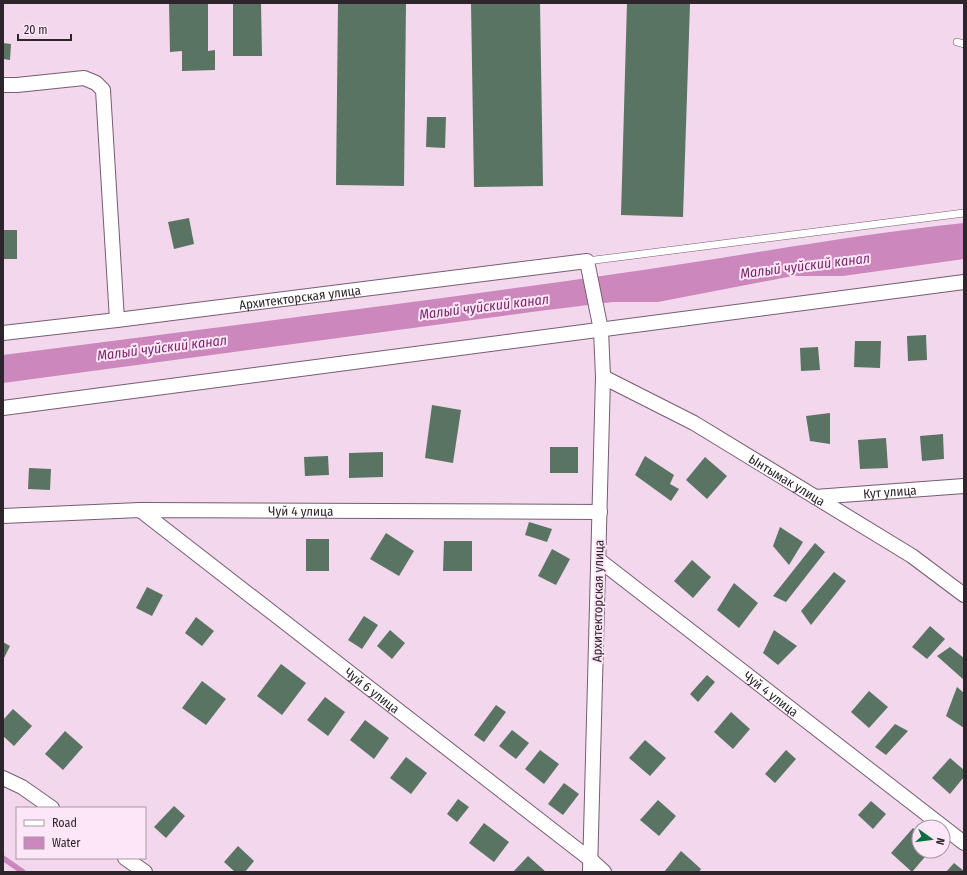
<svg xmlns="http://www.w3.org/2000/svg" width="967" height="875" font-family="'Fira Sans Condensed',sans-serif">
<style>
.water{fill:#cc87bd}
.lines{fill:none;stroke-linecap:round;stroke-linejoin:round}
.stream{stroke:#cc87bd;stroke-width:5.5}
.building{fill:#597462}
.lane-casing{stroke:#765d70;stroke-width:8}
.street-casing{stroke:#765d70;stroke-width:16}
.lane{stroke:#fff;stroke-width:7}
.street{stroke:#fff;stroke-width:14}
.labels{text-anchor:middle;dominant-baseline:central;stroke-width:4;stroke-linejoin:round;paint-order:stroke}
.street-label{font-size:13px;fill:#2e242c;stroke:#fde6f7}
.water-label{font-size:14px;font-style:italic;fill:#78276a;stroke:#fde6f7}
</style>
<rect width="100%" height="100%" fill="#f3d7ec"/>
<path class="water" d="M964 223V259L843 276H793L658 302H613L539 311 3 383V355C209 328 416 303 622 273 736 257 849 235 964 223Z"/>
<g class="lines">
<path class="stream" d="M3 858 23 872"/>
</g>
<g class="building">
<path d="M169 3H208V51L215 50V70L182 71V51L170 52Z"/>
<path d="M233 3H261L262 56H233Z"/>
<path d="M338 3H406L404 186 336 185Z"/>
<path d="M471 3H540L543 186 474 187Z"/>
<path d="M627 3 690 4 683 217 621 215Z"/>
<path d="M3 43 11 44 10 60 3 59Z"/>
<path d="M427 117H446L445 148 426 147Z"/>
<path d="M189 218 194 244 174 249 168 222Z"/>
<rect x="3" y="230" width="14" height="29"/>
<path d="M926 335 927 360 908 361 907 336Z"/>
<path d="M855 341H881L880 368 854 367Z"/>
<path d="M818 347 820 370 801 371 800 348Z"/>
<path d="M432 405 461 410 453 463 425 458Z"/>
<path d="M830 413V444L810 441 806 416Z"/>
<path d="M943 434 944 459 922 461 920 436Z"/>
<path d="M886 438 888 468 860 469 858 440Z"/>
<rect x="550" y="447" width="28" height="26"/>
<path d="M383 452V477L349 478V453Z"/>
<path d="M328 456 329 475 305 476 304 457Z"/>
<path d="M645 456 674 475 670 484 679 489 671 501 635 475Z"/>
<path d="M705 457 727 476 707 499 686 480Z"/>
<path d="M29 468 51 469 50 490 28 489Z"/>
<path d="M529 522 552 529 547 542 525 535Z"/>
<path d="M780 527 803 542 789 565 773 546Z"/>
<path d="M386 533 414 551 399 576 370 559Z"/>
<rect x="306" y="539" width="23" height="32"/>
<path d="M444 541H472V571H443Z"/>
<path d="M815 543 825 552 786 602 773 596Z"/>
<path d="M552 549 570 559 556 585 538 576Z"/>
<path d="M692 560 711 577 693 598 674 581Z"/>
<path d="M834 572 846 581 811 625 801 611Z"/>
<path d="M734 583 758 603 739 628 717 610Z"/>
<path d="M147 587 163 595 152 616 136 608Z"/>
<path d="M364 616 378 625 362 649 348 640Z"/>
<path d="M196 617 214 631 202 646 185 633Z"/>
<path d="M930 626 945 639 927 659 912 647Z"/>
<path d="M390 630 405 643 392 659 377 646Z"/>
<path d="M774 630 797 646 778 665 763 653Z"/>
<path d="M3 642 10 646 3 660Z"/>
<path d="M950 647 964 658V680L937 656Z"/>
<path d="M281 664 306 683 282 715 257 696Z"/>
<path d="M707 675 715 682 698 702 690 694Z"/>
<path d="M202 681 226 699 206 725 182 708Z"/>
<path d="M957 687 964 693V728L946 716Z"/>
<path d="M869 691 888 707 869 728 851 712Z"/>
<path d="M325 697 345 712 328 736 307 720Z"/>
<path d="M496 705 506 712 484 742 474 735Z"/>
<path d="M13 709 32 726 14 746 3 736V720Z"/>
<path d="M731 712 750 729 733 749 714 732Z"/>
<path d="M365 720 389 738 374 759 350 740Z"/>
<path d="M895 724 908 731 886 755 875 747Z"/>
<path d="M512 730 529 743 516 759 499 746Z"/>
<path d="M65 731 83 747 63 770 45 754Z"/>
<path d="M645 740 666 758 650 776 629 758Z"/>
<path d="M540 750 559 764 544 784 525 769Z"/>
<path d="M786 750 796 759 775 783 765 774Z"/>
<path d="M406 757 427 773 411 794 390 778Z"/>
<path d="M950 758 964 770V777L950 794 932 778Z"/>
<path d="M564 783 579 794 563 815 548 804Z"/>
<path d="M458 799 469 807 457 822 447 814Z"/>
<path d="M658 800 676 816 659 836 640 820Z"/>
<path d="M871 801 886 814 873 829 858 815Z"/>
<path d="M174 806 185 816 166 838 154 827Z"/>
<path d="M484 823 509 842 494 862 469 843Z"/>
<path d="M913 828 919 833V851H930L912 872 891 853Z"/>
<path d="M238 846 254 861 245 872H235L224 862Z"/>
<path d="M681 851 701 869 699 872H664Z"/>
<path d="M528 856 546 872H513Z"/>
<path d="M954 863 964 871V872H946Z"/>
</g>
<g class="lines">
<defs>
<g id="lane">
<path d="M957 42 964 44"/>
<path d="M587 261 964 213"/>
</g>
<g id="street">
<path d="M3 85H17L84 78 96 83 103 90 117 320"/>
<path id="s1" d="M3 333 117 320 587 261 601 330 603 377 590 872"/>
<path id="s2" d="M603 377 694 423 912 556 964 595"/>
<path d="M3 408 964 282"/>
<path id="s3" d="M815 497 964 486"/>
<path id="s4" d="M140 510 591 860 604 872"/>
<path id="s5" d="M3 516 140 510 600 512"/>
<path id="s6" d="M599 560 964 843"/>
<path d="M3 778 22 787 52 808"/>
<path d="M125 858 145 872"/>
</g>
</defs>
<use href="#lane" class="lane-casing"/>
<use href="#street" class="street-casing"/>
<use href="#lane" class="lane"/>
<use href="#street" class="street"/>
</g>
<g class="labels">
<g class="street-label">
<text stroke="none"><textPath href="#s1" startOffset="299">Архитекторская улица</textPath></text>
<text stroke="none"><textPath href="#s2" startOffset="211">Ынтымак улица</textPath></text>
<text stroke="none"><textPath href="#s3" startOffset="75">Кут улица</textPath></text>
<text stroke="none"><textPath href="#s5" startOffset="298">Чуй 4 улица</textPath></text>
<text transform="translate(598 601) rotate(-89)">Архитекторская улица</text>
<text stroke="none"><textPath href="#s4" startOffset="294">Чуй 6 улица</textPath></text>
<text stroke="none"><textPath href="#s6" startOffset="218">Чуй 4 улица</textPath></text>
</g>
<g class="water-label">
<text transform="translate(805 266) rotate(-7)">Малый чуйский канал</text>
<text transform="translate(484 307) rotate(-7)">Малый чуйский канал</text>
<text transform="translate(162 348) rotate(-7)">Малый чуйский канал</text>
</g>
</g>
<rect width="967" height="875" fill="none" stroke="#2e242c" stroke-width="8"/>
<rect x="16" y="807" width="130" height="52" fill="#fde6f7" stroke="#aa98a6"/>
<rect x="24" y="820" width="20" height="6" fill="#ffffff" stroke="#aa98a6"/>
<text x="52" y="827" font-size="12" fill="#2e242c">Road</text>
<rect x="24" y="837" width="20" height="12" fill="#cc87bd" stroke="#aa98a6"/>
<text x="52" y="847" font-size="12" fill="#2e242c">Water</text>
<g transform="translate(931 839) rotate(104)"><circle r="19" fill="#fde6f7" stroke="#aa98a6"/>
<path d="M0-3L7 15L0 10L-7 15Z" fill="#116d40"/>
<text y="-6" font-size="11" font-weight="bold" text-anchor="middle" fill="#2e242c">N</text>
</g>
<path d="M18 34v6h53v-6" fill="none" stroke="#2e242c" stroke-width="2"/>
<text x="24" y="34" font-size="12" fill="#2e242c" stroke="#fde6f7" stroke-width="3" paint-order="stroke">20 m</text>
</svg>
